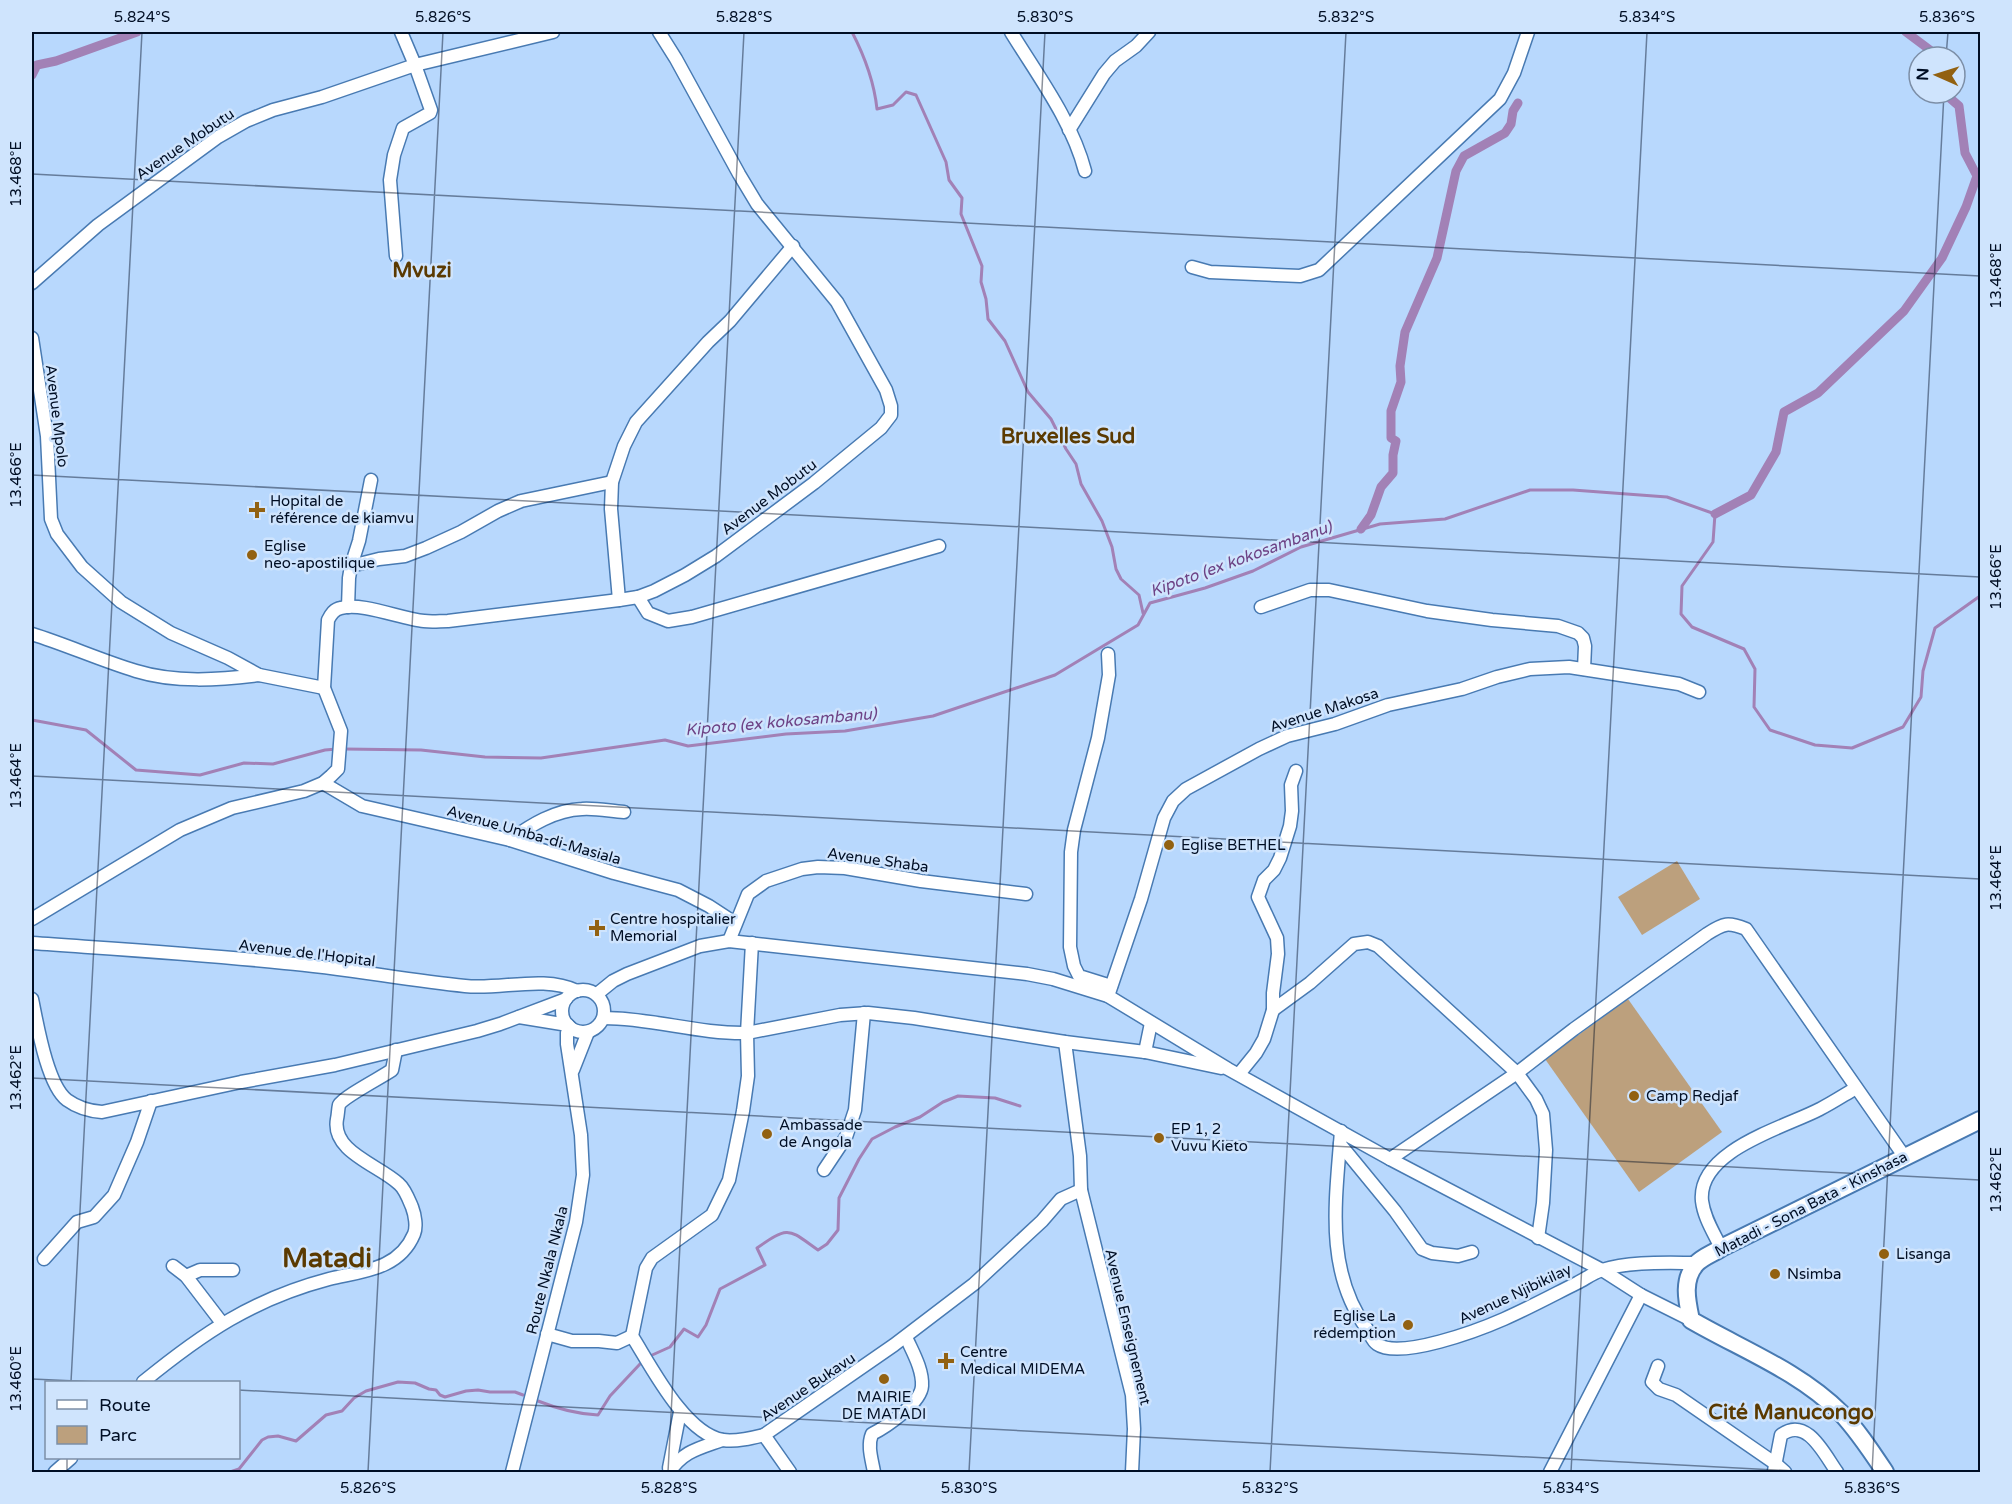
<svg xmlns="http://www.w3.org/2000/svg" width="2012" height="1504" font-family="'Varela Round',sans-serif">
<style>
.green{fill:#bca07d}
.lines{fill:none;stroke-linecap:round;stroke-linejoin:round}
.stream{stroke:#a281b6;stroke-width:3}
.canal{stroke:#a281b6;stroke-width:9}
.minor-casing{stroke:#487ab2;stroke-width:15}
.highway-casing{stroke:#487ab2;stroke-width:20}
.minor{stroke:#fff;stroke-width:12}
.highway{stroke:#fff;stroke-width:16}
.ticks{fill:none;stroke:#000e24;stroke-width:1.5;stroke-opacity:0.45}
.poi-dot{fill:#926111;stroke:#cfe4fd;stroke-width:2}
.labels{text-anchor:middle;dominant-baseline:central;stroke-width:5;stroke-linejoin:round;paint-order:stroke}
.street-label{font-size:15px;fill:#000e24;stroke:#cfe4fd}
.poi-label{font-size:15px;fill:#000e24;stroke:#cfe4fd;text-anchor:start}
.water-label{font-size:16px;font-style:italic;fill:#6d4285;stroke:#cfe4fd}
.district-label{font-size:21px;font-weight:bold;fill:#5b3a01;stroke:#cfe4fd}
.town-label{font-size:27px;font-weight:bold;fill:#5b3a01;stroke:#cfe4fd}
.neatline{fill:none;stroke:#000e24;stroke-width:2}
.ticks-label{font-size:15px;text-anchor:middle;fill:#000e24}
</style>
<rect width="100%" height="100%" fill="#b8d8fd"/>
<g class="green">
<path d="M1677 861 1700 899 1642 935 1618 897Z"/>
<path d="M1628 999 1722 1132 1639 1192 1545 1059Z"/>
</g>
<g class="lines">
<g class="stream">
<path d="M852 32C865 57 874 81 877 109L893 105 906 92 916 95 946 162 949 180 962 198 961 214 982 266 981 282 986 299 988 319 1005 341 1028 392 1051 419 1066 449 1076 464 1081 484 1102 521 1112 547 1116 569 1121 579 1139 595 1143 613"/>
<path d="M32 720 86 730 136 770 200 775 244 763 273 764 325 750 337 749"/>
<path d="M344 749 421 750 485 757 541 758 665 740 688 746 786 734 845 731 933 716 1055 675 1138 625 1150 603 1205 588 1253 571 1301 547 1380 524 1445 519 1530 490H1573L1667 497 1715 514 1713 542 1682 586 1681 614 1692 627 1744 649 1755 669 1754 707 1770 730 1815 745 1852 748 1903 727 1921 697 1923 671 1935 628 1980 596"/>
<path d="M650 1356 670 1347 684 1329 698 1337 706 1325 720 1289 765 1265 757 1248C790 1225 788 1229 818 1250L827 1244 838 1230 839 1198 859 1159 872 1139 895 1127 920 1117 943 1102 958 1096 995 1098 1020 1106"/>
<path d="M538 1401C558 1409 576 1414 598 1415L610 1396 640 1364"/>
<path d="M230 1472 239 1469 262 1440 268 1437 278 1436 296 1441 326 1415 342 1411 354 1398 366 1391 398 1382 415 1383 429 1389 436 1390 440 1395 445 1397 466 1391 478 1390 490 1392H515L523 1395"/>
</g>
<g class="canal">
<path d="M1906 32 1930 50 1932 57"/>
<path d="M32 75 37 65 56 61 137 32"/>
<path d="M1715 514 1751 495 1776 452 1784 412 1818 393 1904 311 1942 258 1966 207 1977 176 1965 153 1959 106 1944 93"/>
<path d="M1361 529 1371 515 1381 487 1393 473V455L1396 441 1391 438V411L1401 382 1400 366 1405 332 1437 258 1456 171 1464 156 1505 133 1511 124 1513 111 1518 103"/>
</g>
<defs>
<g id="minor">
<path d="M401 32 415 65 553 32"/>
<path d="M1011 32C1038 76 1072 121 1085 171"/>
<path d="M1069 130 1104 74 1115 61 1136 46 1149 32"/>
<path d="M1192 267 1210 272 1300 276 1319 270 1500 99 1514 73 1528 32"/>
<path d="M32 283 98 225 218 137 246 121 273 110 322 97 415 65 431 110 430 113 403 128 394 155 390 180 396 256"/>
<path d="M32 338 47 436 51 519 57 534 82 567 121 602 171 633 228 658 259 675 324 688"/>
<path d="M351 566 359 541 371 480"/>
<path d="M638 597 648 613 668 621 692 617 939 546"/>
<path d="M619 600 611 509 612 482 624 446 636 422 708 342 730 321 793 246"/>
<path d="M348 607 349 578 351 566 379 559 405 556 426 548 461 532 498 511 521 501 612 482"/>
<path d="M1261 607 1310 590H1329L1427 611 1492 620 1558 626 1578 633 1583 638 1585 646 1584 669"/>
<path d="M32 634C67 645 100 660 136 671 175 683 219 680 259 675"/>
<path d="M1108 654 1109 675 1098 738 1074 830 1071 852 1070 947 1074 966 1079 976 1111 986"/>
<path d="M323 783 362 806 510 840 614 873 678 890 709 906 735 923"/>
<path d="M510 840C531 825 555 810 582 809 595 808 610 811 624 812"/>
<path d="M32 919 180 830 232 808 304 791 323 783 331 776 338 769 341 731 324 688 328 620C331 614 334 609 341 608 362 602 402 619 424 621 432 622 440 621 448 621L619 600 638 597 654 591 685 575 716 556 814 483 881 428 891 415V406L886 390 837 302 757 204 739 174 676 59 659 32"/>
<path d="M729 941 748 894 766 881 802 869 818 867 845 868 921 881 1026 894"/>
<path d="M32 943C116 949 201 954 285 963 345 968 405 980 465 986 501 990 543 975 577 991"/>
<path d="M752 943 747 1033 748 1076 743 1111 729 1180 712 1215 652 1258 646 1268 632 1336C651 1366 685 1434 723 1440 736 1442 752 1438 764 1435L894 1345 974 1284 1042 1221 1061 1199 1081 1190"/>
<circle cx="583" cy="1011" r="21"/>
<path d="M597 994 613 981 627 974 700 946 729 941 1027 974 1053 979 1108 996 1228 1069 1390 1159 1602 1270 1641 1295 1691 1320"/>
<path d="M1108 996 1141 899 1164 818 1173 801 1186 789 1259 749 1287 736 1335 724 1388 705 1462 689 1497 677 1530 669 1569 667 1679 684 1699 692"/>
<path d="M32 999C37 1023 47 1085 67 1100 78 1108 88 1111 102 1112L241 1082 335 1065 477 1031 500 1024 566 999"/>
<path d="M1273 1010 1310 983 1354 944 1368 942 1378 946 1517 1073 1536 1099 1543 1114 1546 1150 1543 1203 1538 1238"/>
<path d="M519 1017 568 1025"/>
<path d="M604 1018C653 1018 698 1034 747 1033L840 1015 868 1013 914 1018 1065 1042 1145 1052 1221 1068"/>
<path d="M1065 1042 1080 1156 1081 1190 1132 1395 1134 1429 1132 1472"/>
<path d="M1145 1052 1151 1023"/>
<path d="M573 1070 588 1032"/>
<path d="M1239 1074 1256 1053 1264 1039 1273 1010V993L1278 954 1277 938 1258 897 1264 880 1274 870 1280 858 1290 826 1292 811 1291 785 1296 771"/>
<path d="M1341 1131C1336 1199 1324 1270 1367 1329 1370 1333 1372 1341 1377 1344 1400 1360 1479 1330 1504 1319 1529 1308 1553 1295 1577 1283 1585 1279 1593 1273 1602 1270 1629 1261 1668 1263 1697 1263"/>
<path d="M1340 1144 1395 1211 1422 1249 1432 1253 1458 1256 1472 1252"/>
<path d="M1390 1159 1517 1073 1574 1029 1707 934C1724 923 1728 922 1746 929L1904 1156"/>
<path d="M824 1170 846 1137 855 1110 864 1013"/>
<path d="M1721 1248C1714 1233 1704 1218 1702 1201 1697 1150 1786 1127 1820 1109 1832 1103 1844 1095 1856 1088"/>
<path d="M44 1259 77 1222 94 1217 114 1195 137 1142 151 1101"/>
<path d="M173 1266 186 1276 222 1323"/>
<path d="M186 1276 200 1270H233"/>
<path d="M547 1334 572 1341H599L617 1343 632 1336"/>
<path d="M1658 1366 1652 1382 1659 1389 1676 1395 1776 1464 1785 1472"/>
<path d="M143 1382C203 1333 253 1299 329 1279 362 1271 399 1270 414 1234 417 1227 415 1215 412 1207 409 1200 405 1189 399 1184 379 1165 331 1152 337 1119 338 1115 338 1109 339 1105 343 1097 382 1077 392 1070L396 1050"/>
<path d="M764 1435 790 1472"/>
<path d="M669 1468 680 1412"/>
<path d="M1774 1471 1781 1435C1807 1416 1824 1454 1837 1472"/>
<path d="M55 1472 71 1458"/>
<path d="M512 1472 576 1222 583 1175 581 1135 567 1044V1033L570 1027"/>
<path d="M669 1472C684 1451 697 1449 722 1440"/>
<path d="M874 1472C872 1460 867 1446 872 1434 886 1427 921 1403 922 1386 923 1369 912 1351 906 1337"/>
<path d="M1550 1472 1641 1295"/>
</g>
<path id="highway" d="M1885 1472C1871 1451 1858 1431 1841 1413 1799 1371 1741 1349 1691 1320 1687 1301 1682 1280 1696 1264 1702 1257 1714 1253 1721 1248L1980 1120"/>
</defs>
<use href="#minor" class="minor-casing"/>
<use href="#highway" class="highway-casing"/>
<use href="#minor" class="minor"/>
<use href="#highway" class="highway"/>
</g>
<path class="ticks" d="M1946 57 1948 32M32 174 1980 276M32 475 1980 577M32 776 1980 879M32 1078 1980 1180M32 1379 98 1382M71 1382 142 32M238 1390 1815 1472M67 1472V1458M368 1472 443 32M668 1472 744 32M969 1472 1045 32M1270 1472 1346 32M1571 1472 1647 32M1872 1472 1944 93"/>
<g class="poi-dot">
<path d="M254 501h6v6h6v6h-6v6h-6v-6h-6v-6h6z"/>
<circle cx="252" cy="555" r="6"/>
<circle cx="1169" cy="845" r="6"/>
<path d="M594 919h6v6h6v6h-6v6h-6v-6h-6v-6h6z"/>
<circle cx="1634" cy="1096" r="6"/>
<circle cx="767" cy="1134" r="6"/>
<circle cx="1159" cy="1138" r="6"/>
<circle cx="1884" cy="1254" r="6"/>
<circle cx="1775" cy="1274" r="6"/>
<circle cx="1408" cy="1325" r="6"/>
<path d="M943 1352h6v6h6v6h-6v6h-6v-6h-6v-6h6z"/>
<circle cx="884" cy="1379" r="6"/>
</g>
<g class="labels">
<g class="street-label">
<text transform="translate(185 144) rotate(-34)">Avenue Mobutu</text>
<text transform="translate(57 416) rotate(83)">Avenue Mpolo</text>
<text transform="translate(769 497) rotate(-37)">Avenue Mobutu</text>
<text transform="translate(1324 710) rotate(-18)">Avenue Makosa</text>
<text transform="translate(534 835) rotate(16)">Avenue Umba-di-Masiala</text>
<text transform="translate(878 860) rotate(8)">Avenue Shaba</text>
<text transform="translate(307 953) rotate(7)">Avenue de l'Hopital</text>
<text transform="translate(1811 1204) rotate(-27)">Matadi - Sona Bata - Kinshasa</text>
<text transform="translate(547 1270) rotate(-76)">Route Nkala Nkala</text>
<text transform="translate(1515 1294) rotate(-25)">Avenue Njibikilay</text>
<text transform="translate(1128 1327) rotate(77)">Avenue Enseignement</text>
<text transform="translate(808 1387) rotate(-34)">Avenue Bukavu</text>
</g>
<g class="poi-label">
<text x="270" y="501">Hopital de<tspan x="270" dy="17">référence de kiamvu</tspan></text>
<text x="264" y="546">Eglise<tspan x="264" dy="17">neo-apostilique</tspan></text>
<text x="1181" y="845">Eglise BETHEL</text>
<text x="610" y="919">Centre hospitalier<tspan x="610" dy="17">Memorial</tspan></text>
<text x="1646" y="1096">Camp Redjaf</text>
<text x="779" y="1125">Ambassade<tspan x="779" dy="17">de Angola</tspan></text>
<text x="1171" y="1129">EP 1, 2<tspan x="1171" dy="17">Vuvu Kieto</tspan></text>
<text x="1896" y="1254">Lisanga</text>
<text x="1787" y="1274">Nsimba</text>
<text x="1396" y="1316" text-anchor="end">Eglise La<tspan x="1396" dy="17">rédemption</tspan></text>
<text x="960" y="1352">Centre<tspan x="960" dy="17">Medical MIDEMA</tspan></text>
<text x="884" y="1397" text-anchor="middle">MAIRIE<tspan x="884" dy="17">DE MATADI</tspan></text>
</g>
<g class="water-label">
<text transform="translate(1241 559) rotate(-20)">Kipoto (ex kokosambanu)</text>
<text transform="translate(781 722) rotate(-5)">Kipoto (ex kokosambanu)</text>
</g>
<g class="district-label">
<text x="422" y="270">Mvuzi</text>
<text x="1068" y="436">Bruxelles Sud</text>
<text x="1791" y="1412">Cité Manucongo</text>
</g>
<g class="town-label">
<text x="327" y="1258">Matadi</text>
</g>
</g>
<rect width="2012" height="1504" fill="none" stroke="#cfe4fd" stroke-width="66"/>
<rect x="45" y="1381" width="195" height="78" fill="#cfe4fd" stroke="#7c8ea6" stroke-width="1.5"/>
<rect x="57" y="1400" width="30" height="9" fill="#ffffff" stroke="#7c8ea6" stroke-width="1.5"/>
<text x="99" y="1411" font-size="18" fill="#000e24">Route</text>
<rect x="57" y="1426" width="30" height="18" fill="#bca07d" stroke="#7c8ea6" stroke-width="1.5"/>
<text x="99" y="1441" font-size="18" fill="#000e24">Parc</text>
<g transform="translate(1937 75) rotate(273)"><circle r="28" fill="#cfe4fd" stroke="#7c8ea6" stroke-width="1.5"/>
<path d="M0-4.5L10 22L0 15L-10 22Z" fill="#926111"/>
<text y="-9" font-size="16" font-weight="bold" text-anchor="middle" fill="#000e24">N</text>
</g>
<rect x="33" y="33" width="1946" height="1438" class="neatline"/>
<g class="ticks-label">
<text x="142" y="22">5.824°S</text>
<text x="443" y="22">5.826°S</text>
<text x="744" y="22">5.828°S</text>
<text x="1045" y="22">5.830°S</text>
<text x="1346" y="22">5.832°S</text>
<text x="1647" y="22">5.834°S</text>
<text x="1947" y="22">5.836°S</text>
<text transform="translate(16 174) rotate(-90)" y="5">13.468°E</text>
<text transform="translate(1996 276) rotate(-90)" y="5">13.468°E</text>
<text transform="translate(16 475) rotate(-90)" y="5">13.466°E</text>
<text transform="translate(1996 577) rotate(-90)" y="5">13.466°E</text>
<text transform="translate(16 776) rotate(-90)" y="5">13.464°E</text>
<text transform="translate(1996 878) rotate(-90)" y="5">13.464°E</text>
<text transform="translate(16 1078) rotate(-90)" y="5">13.462°E</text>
<text transform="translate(1996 1180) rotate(-90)" y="5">13.462°E</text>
<text transform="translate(16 1379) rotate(-90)" y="5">13.460°E</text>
<text x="368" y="1493">5.826°S</text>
<text x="669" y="1493">5.828°S</text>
<text x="969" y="1493">5.830°S</text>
<text x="1270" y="1493">5.832°S</text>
<text x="1571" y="1493">5.834°S</text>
<text x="1872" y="1493">5.836°S</text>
</g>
</svg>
